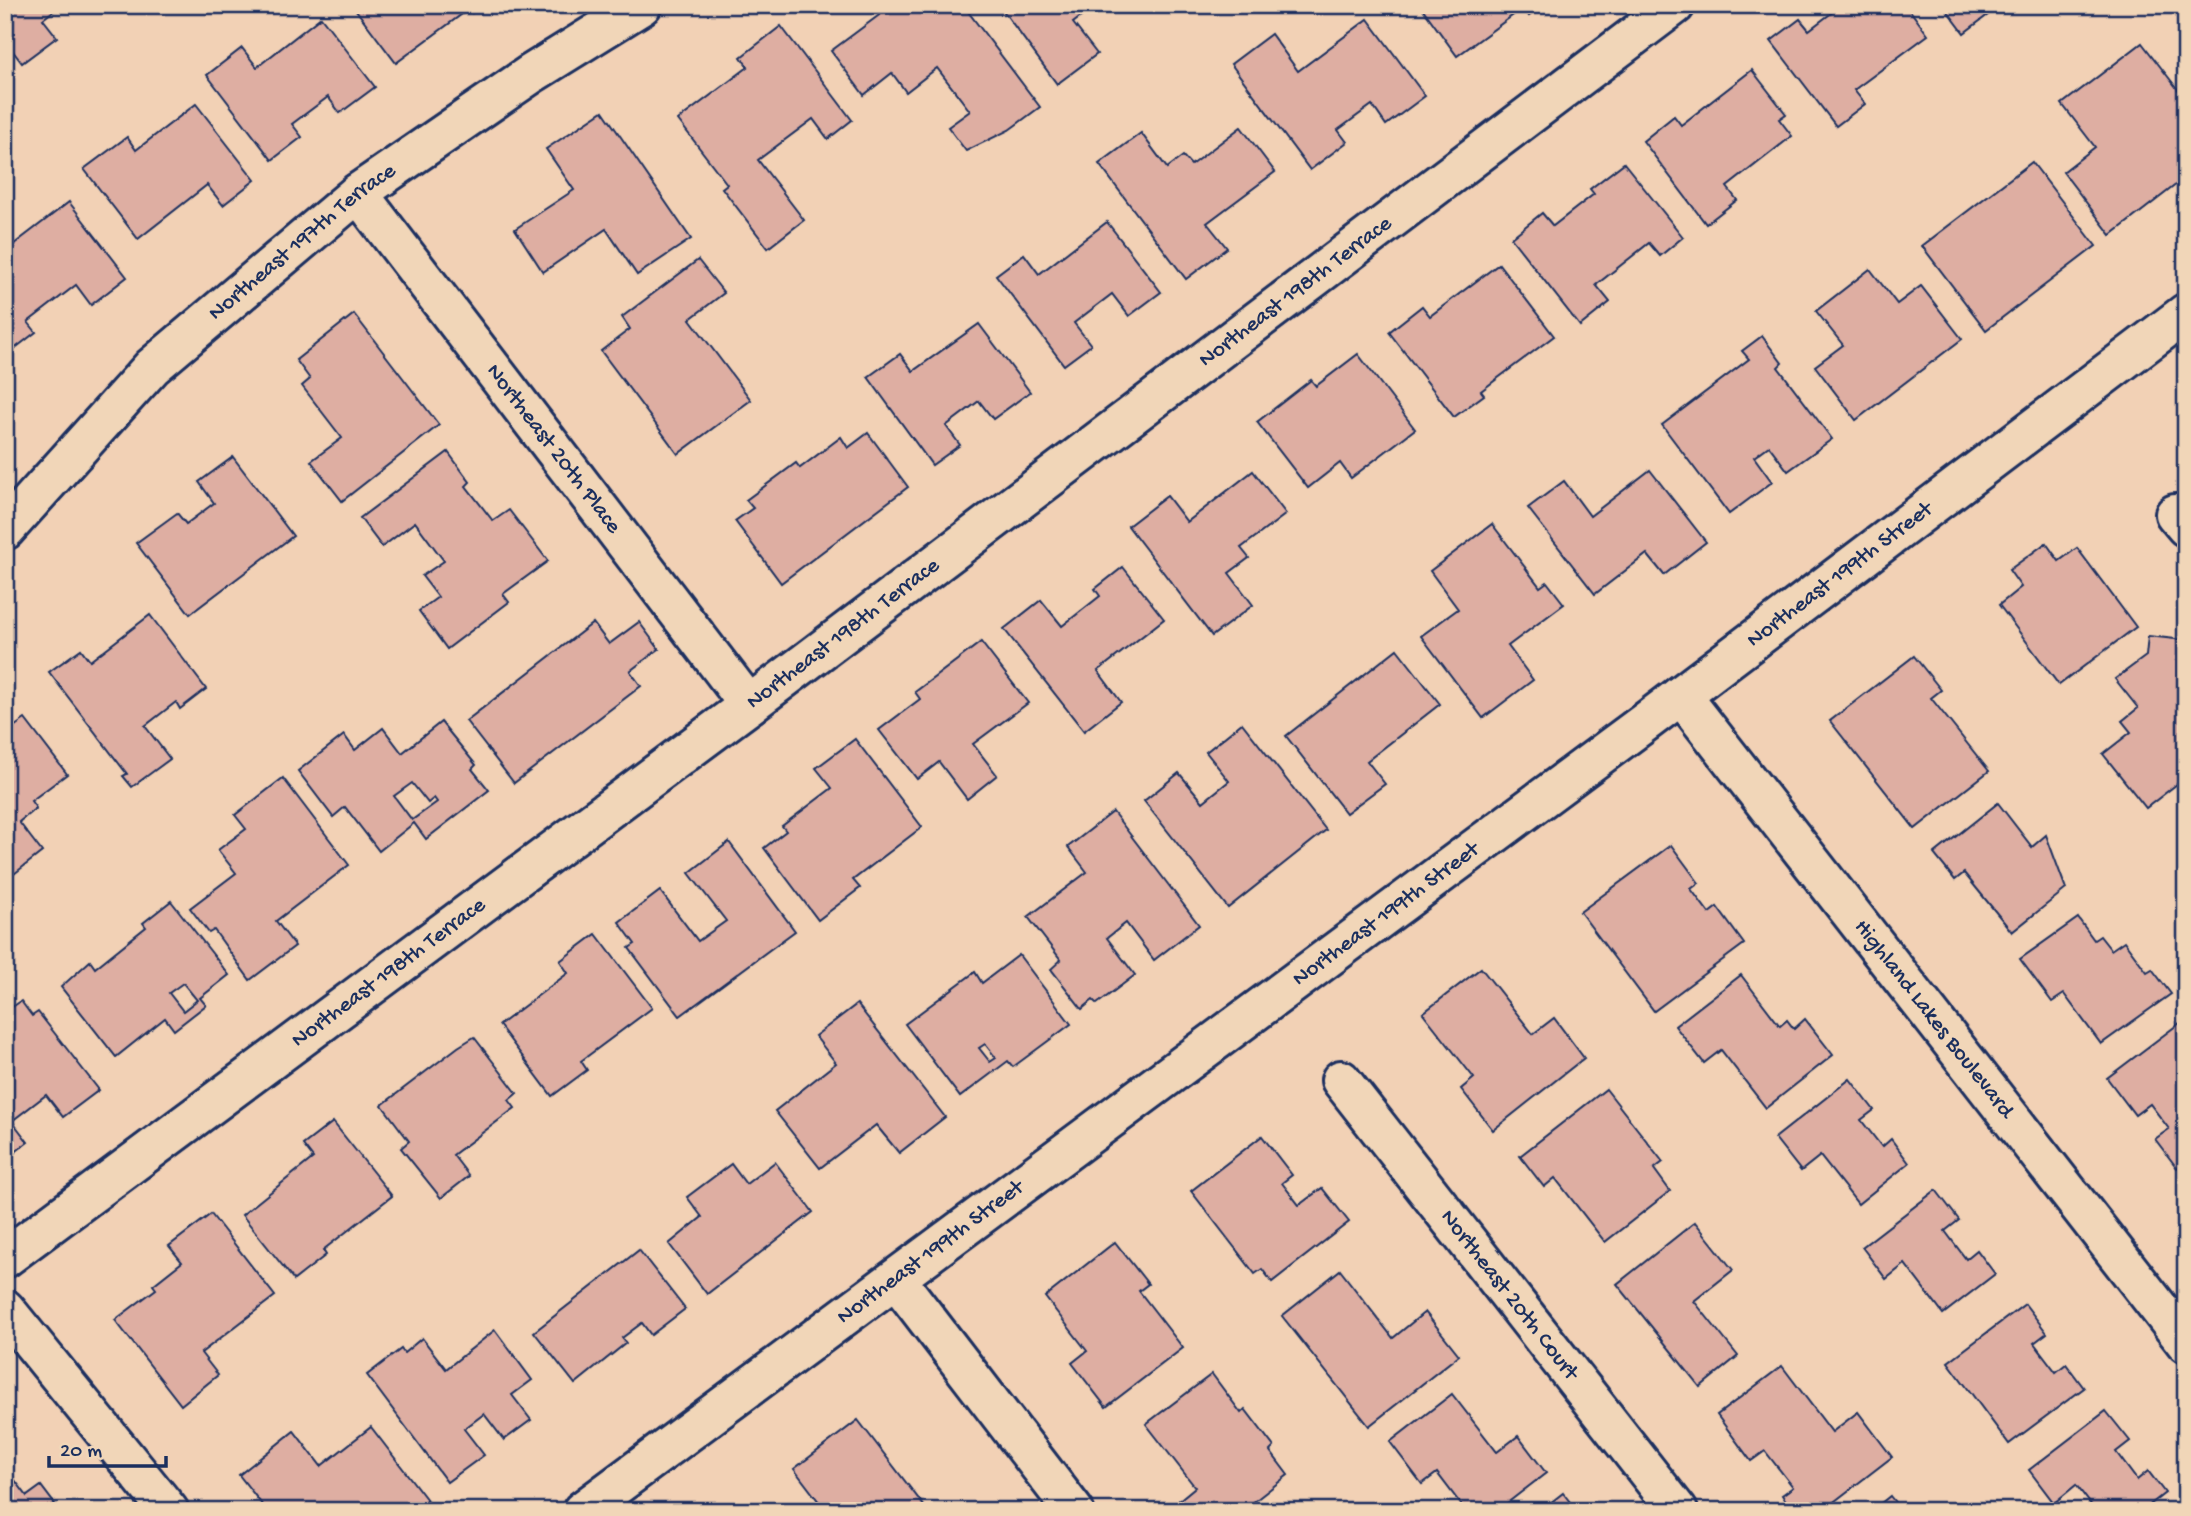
<svg xmlns="http://www.w3.org/2000/svg" width="2191" height="1516" font-family="'Gochi Hand',sans-serif">
<style>
.building{fill:#deaea2;stroke:#1b2f5e;stroke-width:2;fill-rule:evenodd}
.lines{fill:none;stroke-linecap:round;stroke-linejoin:round}
.street-casing{stroke:#1b2f5e;stroke-width:44}
.secondary-casing{stroke:#1b2f5e;stroke-width:44}
.street{stroke:#f1d6b8;stroke-width:38}
.secondary{stroke:#f1d6b8;stroke-width:38}
.labels{text-anchor:middle;dominant-baseline:central;stroke-width:5;stroke-linejoin:round;paint-order:stroke}
.street-label{font-size:23px;fill:#1b2f5e;stroke:#f1d6b8}
</style>
<rect width="100%" height="100%" fill="#f2d1b5"/>
<filter id="ink" filterUnits="userSpaceOnUse"><feTurbulence type="fractalNoise" baseFrequency=".0143" numOctaves="2"/><feDisplacementMap in="SourceGraphic" scale="14" xChannelSelector="R" yChannelSelector="G"/><feConvolveMatrix kernelMatrix="1 2 1 2 8 2 1 2 1" color-interpolation-filters="sRGB"/></filter>
<g filter="url(#ink)">
<g class="building">
<path d="M5 5H61L43 19 57 37 22 63 5 41Z"/>
<path d="M362 5H483L472 13 469 9 396 63 356 10Z"/>
<path d="M889 5H963L1040 107 1009 130 966 151 948 127 970 111 937 68 906 92 892 73 864 95 831 51 890 7Z"/>
<path d="M999 5H1089L1091 9 1073 23 1097 54 1057 84Z"/>
<path d="M1420 5H1543L1529 16 1523 8 1457 56Z"/>
<path d="M1842 5H1906L1928 35 1854 90 1865 104 1836 126 1771 41 1800 19 1809 30Z"/>
<path d="M1943 5H1988L1993 11 1964 33Z"/>
<path d="M321 17 375 87 340 113 328 97 292 124 302 137 272 160 207 75 242 48 257 67Z"/>
<path d="M1368 19 1425 96 1386 125 1372 105 1338 130 1347 142 1310 170 1231 64 1271 34 1298 71Z"/>
<path d="M781 26 852 120 828 139 813 119 758 160 804 220 768 248 722 188 727 184 678 120 748 67 741 57Z"/>
<path d="M2142 43 2186 100V177L2111 235 2063 172 2095 147 2062 104Z"/>
<path d="M1752 70 1786 114 1779 119 1792 136 1727 187 1737 200 1706 224 1643 141 1674 116 1681 125Z"/>
<path d="M196 104 255 180 223 205 207 185 138 239 84 169 127 137 136 150Z"/>
<path d="M603 111 691 239 637 275 606 229 543 272 515 229 574 190 546 149Z"/>
<path d="M1241 127 1275 172 1207 223 1227 248 1186 279 1099 164 1141 133 1167 168 1183 156 1191 165Z"/>
<path d="M2032 162 2096 246 1986 330 1922 246Z"/>
<path d="M1624 163 1683 237 1660 256 1649 243 1596 285 1610 302 1580 326 1511 238 1542 213 1553 226 1594 194 1590 189Z"/>
<path d="M69 202 127 277 91 305 76 285 28 322 36 332 9 353 5 349V251Z"/>
<path d="M1107 222 1161 292 1129 316 1112 294 1074 323 1091 345 1064 365 996 275 1024 254 1039 274Z"/>
<path d="M698 260 724 293 690 319 751 400 678 454 601 351 630 329 622 317Z"/>
<path d="M1499 264 1554 336 1481 391 1484 395 1454 417 1389 332 1422 306 1430 316Z"/>
<path d="M1870 269 1897 304 1921 286 1962 339 1856 420 1815 366 1843 345 1816 311Z"/>
<path d="M354 314 439 425 342 501 311 461 342 438 302 386 310 379 296 360Z"/>
<path d="M979 324 1030 392 993 419 979 401 946 426 960 445 932 465 868 377 900 354 913 371Z"/>
<path d="M1762 336 1782 363 1778 367 1832 439 1788 471 1769 446 1754 457 1772 482 1729 514 1662 425 1749 359 1742 351Z"/>
<path d="M1358 354 1415 429 1351 478 1340 463 1308 488 1257 422 1311 380 1316 386Z"/>
<path d="M868 433 908 487 781 583 735 521 753 508 746 500 796 463 800 468 841 437 848 448Z"/>
<path d="M448 452 470 482 466 486 493 521 509 510 548 561 503 594 509 602 447 649 419 611 438 597 422 576 444 561 415 522 382 547 360 518Z"/>
<path d="M233 457 293 536 190 614 136 543 177 513 186 524 214 503 199 482Z"/>
<path d="M1650 470 1706 542 1664 575 1647 554 1595 594 1528 508 1564 481 1590 516Z"/>
<path d="M1253 471 1286 514 1241 548 1249 558 1229 573 1253 605 1212 636 1128 526 1167 496 1187 522Z"/>
<path d="M1492 524 1540 587 1547 582 1564 604 1508 646 1533 680 1483 718 1421 636 1458 609 1430 571Z"/>
<path d="M2046 543 2059 561 2077 548 2136 627 2059 685 1999 605 2021 587 2009 570Z"/>
<path d="M1123 567 1164 619 1098 671 1121 702 1084 731 1004 629 1041 600 1062 626 1100 596 1095 589Z"/>
<path d="M150 615 206 689 180 709 176 702 145 726 170 759 132 787 123 776 127 774 49 672 81 649 90 661Z"/>
<path d="M639 622 659 649 630 671 641 686 514 783 466 721 593 623 609 644Z"/>
<path d="M2148 636 2184 640 2182 655 2186 652V777L2146 808 2103 754 2131 732 2122 721 2138 708 2115 679 2146 656Z"/>
<path d="M981 642 1028 703 973 744 997 775 967 799 939 762 917 779 879 730 920 699 915 692Z"/>
<path d="M1397 649 1440 704 1367 761 1385 784 1346 813 1286 736Z"/>
<path d="M1914 656 1941 690 1931 698 1989 771 1915 829 1830 721Z"/>
<path d="M25 719 67 774 31 801 36 808 19 822 42 852 5 881V733Z"/>
<path d="M441 722 476 765 472 769 489 790 426 839 414 823 379 851 345 807 333 817 298 771 344 735 355 750 383 728 402 753ZM412 783 428 803 434 798 437 802 412 820 394 796Z"/>
<path d="M1242 723 1326 830 1228 908 1144 801 1179 773 1203 802 1229 781 1206 752Z"/>
<path d="M855 739 922 827 853 880 860 888 818 920 764 848 786 831 782 826 832 788 816 768Z"/>
<path d="M283 778 349 865 276 921 295 946 250 980 214 930 209 933 190 908 236 873 218 850 246 829 235 815Z"/>
<path d="M1998 803 2032 847 2046 835 2066 889 2012 932 1964 873 1955 880 1934 854Z"/>
<path d="M1113 812 1199 925 1154 960 1126 923 1107 938 1135 975 1097 1004 1093 1000 1082 1009 1051 969 1061 960 1028 917 1087 872 1068 847Z"/>
<path d="M729 842 795 931 680 1016 629 948 635 944 619 922 660 891 698 941 726 921 689 873Z"/>
<path d="M1671 845 1699 883 1691 889 1709 913 1717 907 1744 944 1654 1011 1580 912Z"/>
<path d="M171 901 229 975 200 998 206 1005 174 1030 165 1018 116 1057 61 987 90 961 95 968 146 927 143 923ZM183 983 197 1000 183 1011 169 993Z"/>
<path d="M2078 918 2094 940 2100 936 2111 950 2124 941 2147 972 2152 969 2171 994 2101 1044 2064 994 2052 1002 2020 959Z"/>
<path d="M596 934 652 1008 581 1061 587 1070 552 1096 499 1025 568 973 560 961Z"/>
<path d="M1019 955 1071 1024 1013 1067 1008 1061 960 1097 905 1024 975 972 982 983ZM985 1044 996 1058 990 1062 979 1048Z"/>
<path d="M1481 968 1533 1034 1554 1018 1584 1058 1493 1130 1461 1089 1474 1078 1423 1013Z"/>
<path d="M1741 975 1780 1026 1787 1020 1794 1029 1805 1019 1833 1055 1766 1108 1721 1050 1704 1063 1675 1026Z"/>
<path d="M21 1001 32 1016 38 1012 99 1090 63 1117 46 1095 12 1121 28 1142 5 1160V1053L13 1046 5 1034V1012Z"/>
<path d="M857 1004 945 1117 899 1153 876 1125 820 1168 775 1111 836 1063 815 1036Z"/>
<path d="M2185 1019 2186 1162 2177 1168 2155 1139 2169 1129 2150 1104 2135 1115 2107 1078Z"/>
<path d="M474 1037 517 1093 509 1100 515 1108 453 1155 469 1176 441 1198 401 1148 409 1141 382 1105 458 1047Z"/>
<path d="M1850 1079 1874 1110 1861 1120 1882 1147 1891 1139 1909 1163 1858 1204 1820 1156 1801 1171 1775 1138Z"/>
<path d="M1606 1089 1663 1162 1654 1169 1670 1191 1605 1242 1555 1178 1544 1187 1520 1156Z"/>
<path d="M333 1122 392 1196 323 1250 326 1255 294 1280 242 1215 313 1158 303 1145Z"/>
<path d="M1262 1136 1292 1175 1282 1183 1299 1205 1322 1188 1349 1222 1272 1282 1262 1269 1255 1274 1191 1191Z"/>
<path d="M775 1162 813 1212 707 1294 669 1244 702 1217 687 1197 731 1164 746 1184Z"/>
<path d="M1936 1190 1959 1220 1945 1231 1966 1259 1977 1250 1995 1274 1943 1314 1905 1264 1886 1279 1862 1247Z"/>
<path d="M211 1214 275 1296 201 1353 218 1375 181 1405 115 1320 156 1289 153 1285 182 1262 169 1246Z"/>
<path d="M1695 1222 1733 1270 1694 1301 1738 1356 1700 1387 1617 1284Z"/>
<path d="M1115 1242 1148 1284 1139 1291 1183 1348 1106 1407 1072 1363 1087 1351 1045 1297Z"/>
<path d="M639 1250 685 1309 651 1335 642 1323 622 1338 626 1343 575 1384 534 1332Z"/>
<path d="M1340 1270 1393 1338 1425 1312 1459 1355 1369 1426 1282 1316Z"/>
<path d="M2025 1304 2047 1333 2034 1343 2056 1372 2066 1364 2084 1388 2009 1444 1948 1362Z"/>
<path d="M495 1330 532 1380 512 1395 531 1420 504 1440 484 1414 464 1429 484 1455 447 1482 367 1375 401 1349 404 1353 422 1338 446 1369Z"/>
<path d="M1782 1366 1832 1432 1858 1412 1892 1457 1822 1511H1793L1782 1495 1793 1487 1765 1451 1751 1461 1717 1415Z"/>
<path d="M1212 1374 1241 1413 1245 1409 1274 1447 1270 1451 1288 1475 1242 1511H1184L1177 1502 1195 1487 1146 1424Z"/>
<path d="M1452 1394 1497 1452 1518 1436 1546 1473 1497 1511H1466L1437 1473 1422 1484 1390 1442Z"/>
<path d="M2106 1411 2130 1441 2116 1452 2137 1480 2148 1471 2165 1493 2142 1511H2096L2076 1485 2054 1503 2029 1470Z"/>
<path d="M858 1420 924 1506 919 1511H826L794 1469Z"/>
<path d="M371 1427 427 1500 412 1511H267L239 1475 294 1431 321 1466Z"/>
<path d="M5 1467 27 1496 41 1486 60 1511H5Z"/>
<path d="M1563 1493 1577 1511H1540Z"/>
<path d="M1890 1496 1902 1511H1871Z"/>
</g>
<g class="lines">
<defs>
<g id="street">
<path id="s1" d="M358 193 749 705"/>
<path d="M2175 514 2186 527"/>
<path id="s2" d="M5 530 152 367 358 193 531 74 642 5"/>
<path id="s3" d="M1341 1080 1678 1511"/>
<path id="s4" d="M5 1258 749 705 1675 5"/>
<path d="M896 1279 1074 1511"/>
<path d="M5 1309 169 1511"/>
</g>
<g id="secondary">
<path id="s5" d="M1681 695 2186 1343"/>
<path id="s6" d="M582 1511 1648 720 2186 313"/>
</g>
</defs>
<use href="#street" class="street-casing"/>
<use href="#secondary" class="secondary-casing"/>
<use href="#street" class="street"/>
<use href="#secondary" class="secondary"/>
</g>
</g>
<g class="labels">
<g class="street-label">
<text stroke="none"><textPath href="#s2" startOffset="415">Northeast 197th Terrace</textPath></text>
<text stroke="none"><textPath href="#s4" startOffset="1612">Northeast 198th Terrace</textPath></text>
<text stroke="none"><textPath href="#s1" startOffset="322">Northeast 20th Place</textPath></text>
<text stroke="none"><textPath href="#s6" startOffset="1568">Northeast 199th Street</textPath></text>
<text stroke="none"><textPath href="#s4" startOffset="1045">Northeast 198th Terrace</textPath></text>
<text stroke="none"><textPath href="#s6" startOffset="1001">Northeast 199th Street</textPath></text>
<text stroke="none"><textPath href="#s4" startOffset="478">Northeast 198th Terrace</textPath></text>
<text stroke="none"><textPath href="#s5" startOffset="411">Highland Lakes Boulevard</textPath></text>
<text stroke="none"><textPath href="#s6" startOffset="434">Northeast 199th Street</textPath></text>
<text stroke="none"><textPath href="#s3" startOffset="273">Northeast 20th Court</textPath></text>
</g>
</g>
<rect width="2191" height="1516" fill="none" stroke="#f1d6b8" stroke-width="28"/>
<rect x="14" y="14" width="2163" height="1488" fill="none" stroke="#1b2f5e" stroke-width="2.5" filter="url(#ink)"/>
<path d="M49 1456v10h117v-10" fill="none" stroke="#1b2f5e" stroke-width="3.5"/>
<text x="60" y="1456" font-size="21" fill="#1b2f5e" stroke="#f1d6b8" stroke-width="5" paint-order="stroke">20 m</text>
</svg>
